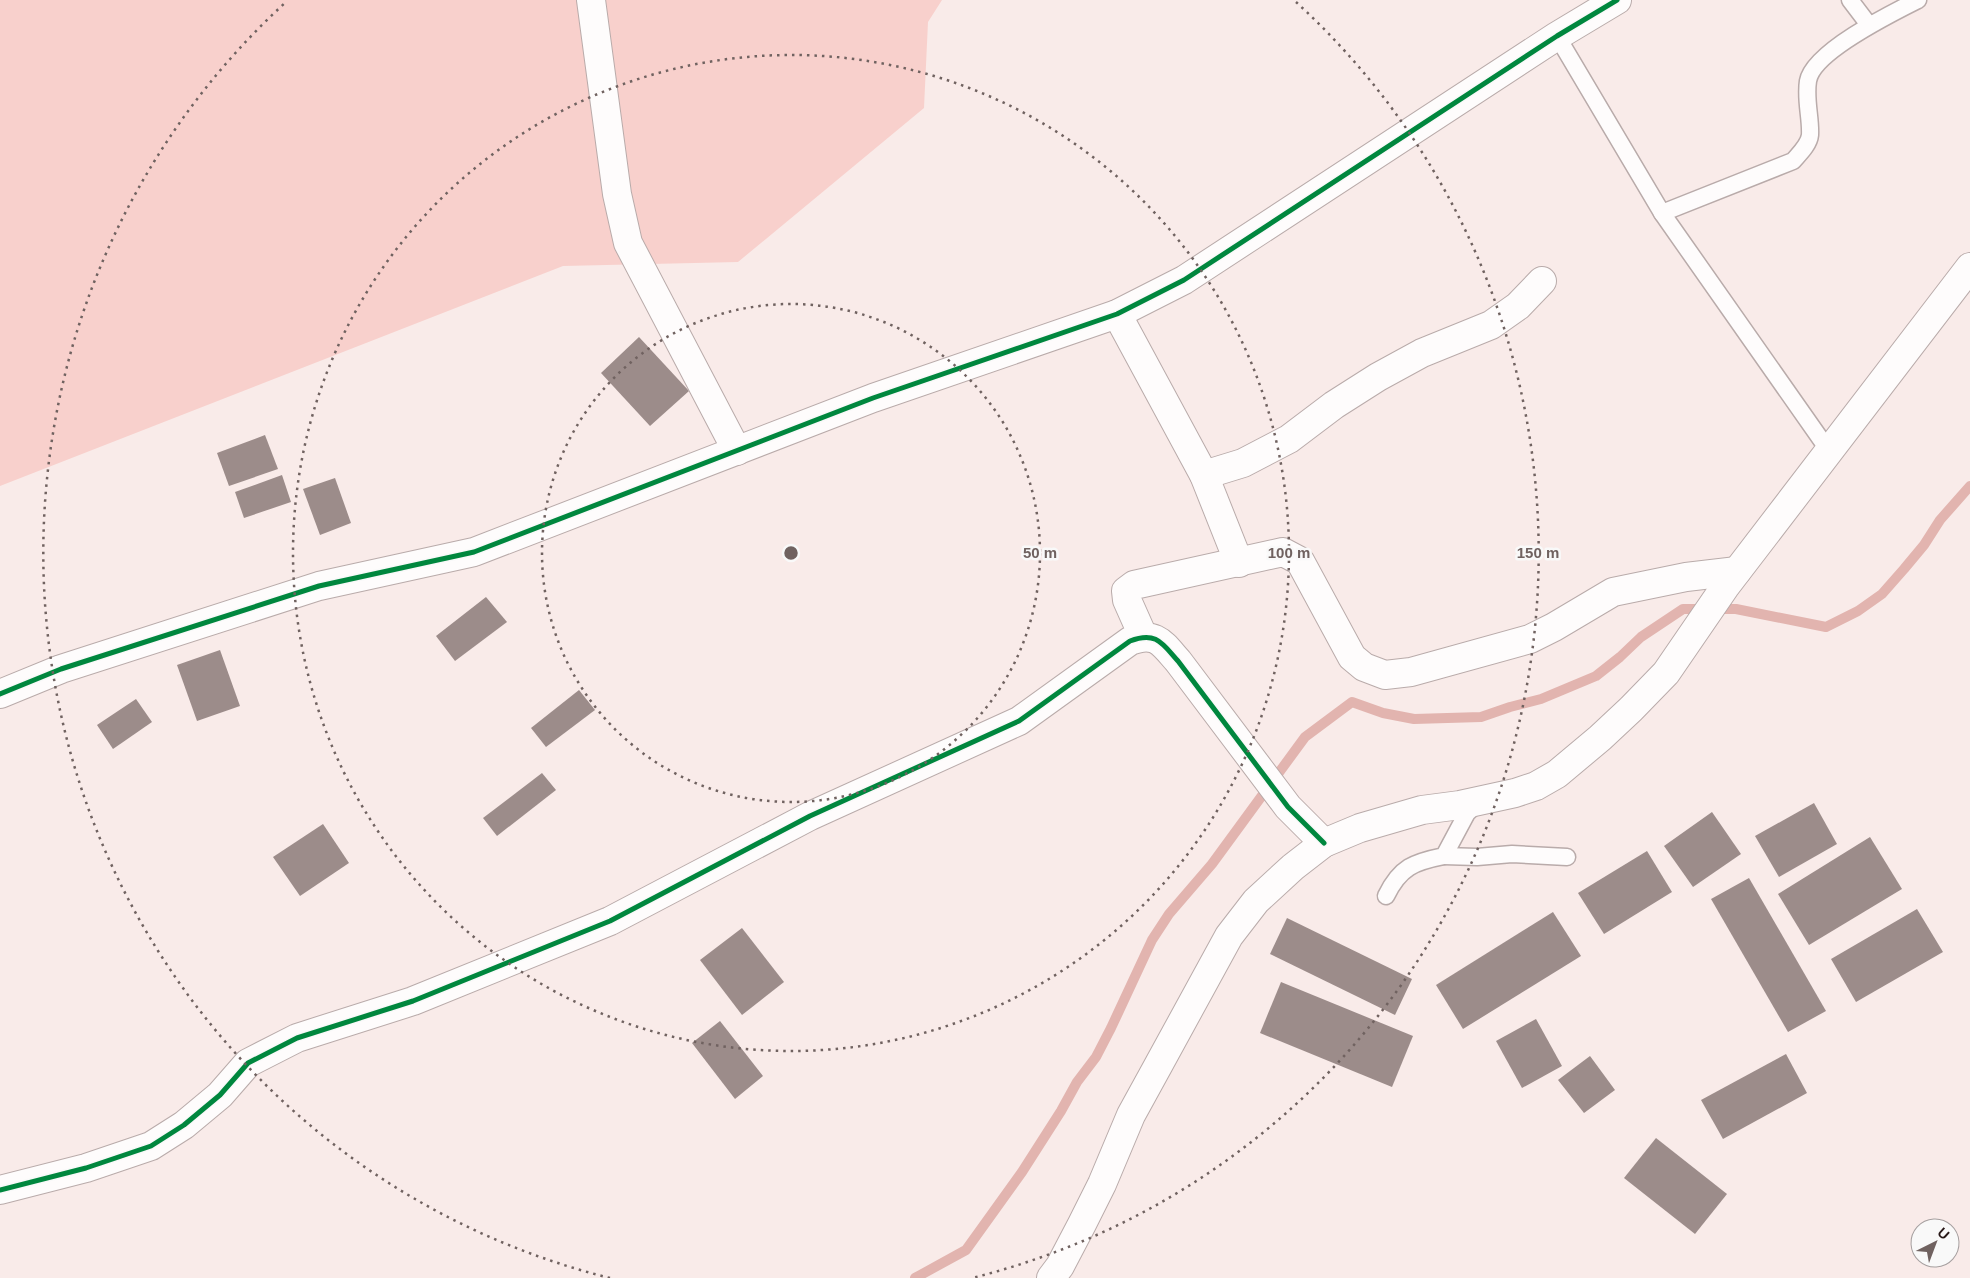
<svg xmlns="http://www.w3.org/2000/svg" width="1970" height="1278" font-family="Arial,sans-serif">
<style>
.green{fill:#f8d0cc}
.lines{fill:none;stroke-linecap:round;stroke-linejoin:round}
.stream{stroke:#e2b4af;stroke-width:10}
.building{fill:#9c8c8a}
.service-casing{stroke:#b9abaa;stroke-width:19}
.minor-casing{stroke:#b9abaa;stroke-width:30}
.service{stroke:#fefcfc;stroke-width:16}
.minor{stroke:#fefcfc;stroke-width:28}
.cycleway-casing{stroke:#f9f9f9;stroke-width:8}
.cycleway{stroke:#00873e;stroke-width:5}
.ring{fill:none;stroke:#706260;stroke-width:2.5;stroke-dasharray:2.5 5}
.centre{fill:#706260;stroke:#f9f9f9;stroke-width:2.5}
.ring-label{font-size:15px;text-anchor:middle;font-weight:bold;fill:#706260;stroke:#f9f9f9;stroke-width:5;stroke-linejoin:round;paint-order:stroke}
</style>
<rect width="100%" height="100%" fill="#f9ebe9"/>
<path class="green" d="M0 0H942L928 22 924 108 738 262 563 266 0 486Z"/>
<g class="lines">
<path class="stream" d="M915 1278 966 1250 1022 1172 1061 1111 1077 1082 1096 1057 1111 1028 1152 940 1169 914 1212 864 1305 737 1352 702 1383 713 1414 719 1481 717 1510 707 1541 699 1596 676 1620 657 1641 637 1683 609H1736L1826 627 1858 611 1882 594 1904 569 1924 545 1940 520 1970 486"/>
</g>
<g class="building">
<path d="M639 337 689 391 650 426 601 373Z"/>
<path d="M265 435 278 469 229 486 217 453Z"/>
<path d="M282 475 291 502 244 518 235 492Z"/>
<path d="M335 478 351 523 320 535 303 489Z"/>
<path d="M486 597 507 622 455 661 436 636Z"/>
<path d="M220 650 240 706 197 721 177 665Z"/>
<path d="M579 690 595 710 546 747 531 728Z"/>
<path d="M136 699 152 722 113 749 97 725Z"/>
<path d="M542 773 556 790 497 836 483 818Z"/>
<path d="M1814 803 1837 844 1779 877 1755 836Z"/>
<path d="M1712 812 1741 854 1693 887 1664 846Z"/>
<path d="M323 824 349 863 300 896 273 857Z"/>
<path d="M1870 837 1902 889 1809 945 1778 894Z"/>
<path d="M1647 851 1672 892 1604 934 1578 893Z"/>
<path d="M1749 878 1826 1011 1788 1032 1711 899Z"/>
<path d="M1917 909 1943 952 1856 1002 1831 959Z"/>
<path d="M1553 912 1581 956 1463 1029 1436 985Z"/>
<path d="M1287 918 1412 979 1395 1015 1270 954Z"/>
<path d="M742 928 784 982 742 1015 700 960Z"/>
<path d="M1281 982 1413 1036 1392 1087 1260 1033Z"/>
<path d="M1536 1019 1562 1066 1522 1088 1496 1041Z"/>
<path d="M720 1021 763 1076 735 1099 692 1043Z"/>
<path d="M1786 1054 1807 1093 1723 1139 1701 1100Z"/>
<path d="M1590 1056 1615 1090 1584 1113 1558 1080Z"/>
<path d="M1656 1138 1727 1194 1695 1234 1624 1178Z"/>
</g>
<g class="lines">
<defs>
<g id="service">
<path d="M1850 0 1869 25"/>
<path d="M1557 36 1662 213 1829 451"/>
<path d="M1662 213 1793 161C1799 154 1809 145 1810 135 1811 118 1805 100 1808 81 1813 52 1892 13 1918 0"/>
<path d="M1444 856 1477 857 1512 854 1567 857"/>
<path d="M1386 896C1400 867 1414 862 1444 856L1467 813 1478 803"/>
</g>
<g id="minor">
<path d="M591 0 617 194 628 243 737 451"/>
<path d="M1117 314 1204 475 1239 563"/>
<path d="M1204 475 1243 463 1289 439 1334 405 1378 377 1422 353 1491 325 1518 306 1542 281"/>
<path d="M1143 636 1127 600 1126 591 1134 585 1283 552 1300 561 1352 657 1364 667 1385 675 1411 672 1530 639 1554 627 1613 592 1686 577 1737 571"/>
<path d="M0 694 61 669 319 586 474 552 873 398 1117 314 1184 280 1557 36 1617 0"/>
<path d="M0 1190 86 1168 151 1146 184 1125 220 1095 248 1063 297 1038 413 1001 610 921 810 816 1019 721 1130 641C1156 631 1162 643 1178 661L1288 807 1324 843"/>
<path d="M1051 1278 1060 1266 1082 1224 1102 1184 1131 1115 1159 1064 1229 936 1256 901 1293 867 1324 843 1360 828 1422 810 1460 805 1515 793 1536 786 1557 774 1600 738 1631 709 1666 673 1725 587 1970 267"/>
</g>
</defs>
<use href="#service" class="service-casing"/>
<use href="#minor" class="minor-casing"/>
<use href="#service" class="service"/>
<use href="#minor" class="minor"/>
<defs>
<g id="cycleway">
<path d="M0 694 61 669 319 586 474 552 873 398 1117 314 1184 280 1557 36 1617 0"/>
<path d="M0 1190 86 1168 151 1146 184 1125 220 1095 248 1063 297 1038 413 1001 610 921 810 816 1019 721 1130 641C1156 631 1162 643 1178 661L1288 807 1324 843"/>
</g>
</defs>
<use href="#cycleway" class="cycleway-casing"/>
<use href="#cycleway" class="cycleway"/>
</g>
<g class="ring">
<circle cx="791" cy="553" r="249"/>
<circle cx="791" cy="553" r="498"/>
<path d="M610 1278A747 747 0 0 1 286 2M1296 2A747 747 0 0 1 972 1278"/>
</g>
<circle cx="791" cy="553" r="8" class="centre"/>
<g class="ring-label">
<text x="1040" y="558">50 m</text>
<text x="1289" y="558">100 m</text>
<text x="1538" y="558">150 m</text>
</g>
<g transform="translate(1935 1243) rotate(42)"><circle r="24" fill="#f9f9f9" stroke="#a59f9f"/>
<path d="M0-4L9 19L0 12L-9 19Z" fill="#706260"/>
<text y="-8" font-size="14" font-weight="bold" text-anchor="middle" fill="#271817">U</text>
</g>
</svg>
